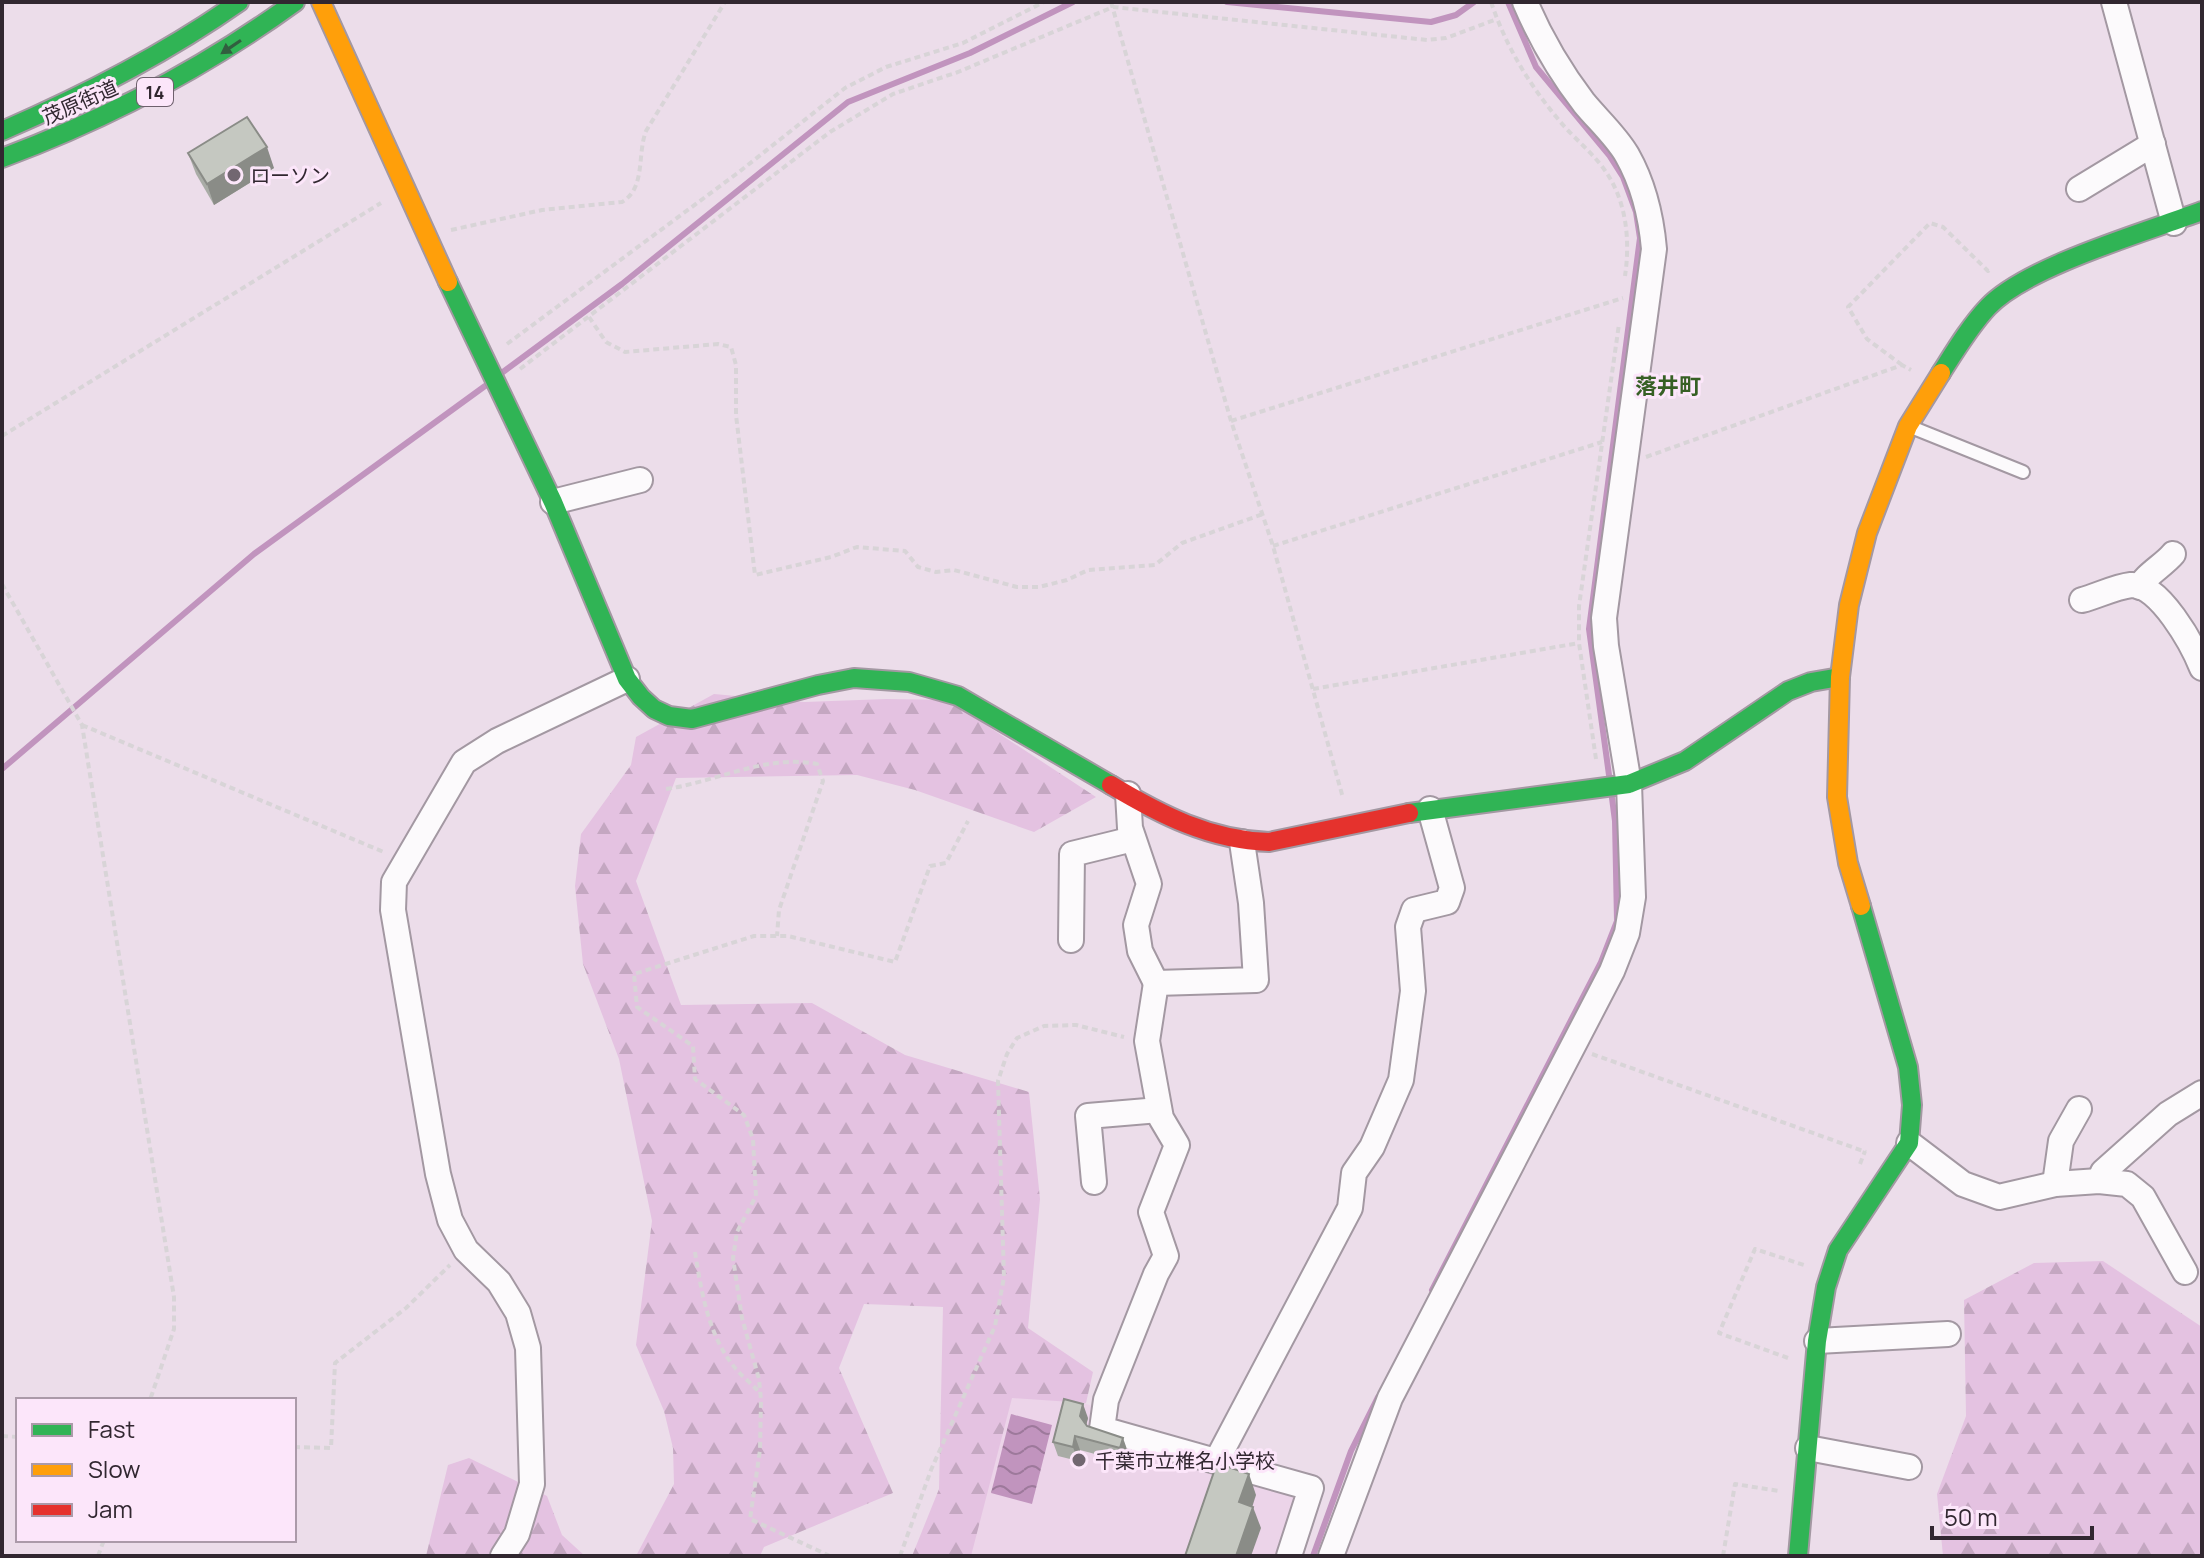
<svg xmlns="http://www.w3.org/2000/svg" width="2204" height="1558" font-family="Manrope,'Noto Sans JP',sans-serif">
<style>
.built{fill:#ecd4e9}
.forest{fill:url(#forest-firs)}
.water{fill:url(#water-waves)}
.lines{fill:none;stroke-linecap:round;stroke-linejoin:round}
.stream{stroke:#c194be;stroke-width:6}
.lane-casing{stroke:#a398a2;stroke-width:16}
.street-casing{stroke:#a398a2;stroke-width:28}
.fast-casing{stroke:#a398a2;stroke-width:22}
.slow-casing{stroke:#a398a2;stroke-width:22}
.jam-casing{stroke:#a398a2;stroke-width:22}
.path{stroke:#d8d4d7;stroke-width:4;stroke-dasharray:6 4;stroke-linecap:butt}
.lane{stroke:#fcfafc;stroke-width:12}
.street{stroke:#fcfafc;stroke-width:24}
.fast{stroke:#30b455;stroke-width:18}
.slow{stroke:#ff9f0a;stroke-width:18}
.jam{stroke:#e5322d;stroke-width:18}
.wall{fill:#a9aca6}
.shaded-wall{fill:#8a8c87}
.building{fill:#c5c8c1;stroke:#8a8c87;stroke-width:2}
.oneway{fill:#315f3f}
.poi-dot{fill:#726771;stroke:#fce6fa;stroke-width:3}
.labels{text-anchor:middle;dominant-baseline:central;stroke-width:6;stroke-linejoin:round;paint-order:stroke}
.shield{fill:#fce6fa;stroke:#6e606d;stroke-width:2}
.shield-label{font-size:18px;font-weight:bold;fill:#312730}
.street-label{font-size:20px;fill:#312730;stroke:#fce6fa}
.poi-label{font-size:20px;fill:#312730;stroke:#fce6fa;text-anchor:start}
.neighbourhood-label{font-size:22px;font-weight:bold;fill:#376025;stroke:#fce6fa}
</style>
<defs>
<pattern id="forest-firs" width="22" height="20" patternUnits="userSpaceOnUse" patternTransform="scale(2)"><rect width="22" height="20" fill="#e4c2e1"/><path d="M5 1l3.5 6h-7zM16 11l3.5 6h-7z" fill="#c4a7c1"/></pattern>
<pattern id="water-waves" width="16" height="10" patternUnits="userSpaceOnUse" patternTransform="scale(2)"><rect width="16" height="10" fill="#c194be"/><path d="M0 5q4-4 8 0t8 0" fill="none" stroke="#9d799b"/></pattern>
</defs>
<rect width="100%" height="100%" fill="#ecddea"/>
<path class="built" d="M996 1373 1098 1408 1093 1430 1299 1490 1284 1556H925Z"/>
<g class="forest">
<path d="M714 694 804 702 887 699 948 700 1096 797 1034 832 915 790 857 775 676 778 636 881 681 1005 812 1003 905 1055 1029 1092 1040 1199 1028 1328 1093 1372 1086 1403 1012 1398 971 1556H912L939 1489 943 1307 864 1304 839 1368 893 1493 764 1547 760 1556H636L674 1484 673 1448 664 1411 636 1345 652 1221 619 1059 583 964 575 886 581 834 631 765 636 737Z"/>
<path d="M2103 1261 2202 1327V1556H1943L1937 1494 1966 1416 1964 1300 2034 1263Z"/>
<path d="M469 1458 547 1496 562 1535 585 1556H426L448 1465Z"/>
</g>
<path class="water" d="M1011 1414 1052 1425 1032 1504 991 1493Z"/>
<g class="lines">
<g class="stream">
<path d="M1227 2 1431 22 1456 15 1474 2"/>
<path d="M1508 2 1536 67 1609 155 1623 177 1636 212 1640 238 1589 629 1609 775"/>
<path d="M503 372 622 284 848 102 970 53 1073 2"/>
<path d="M2 769 254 554 485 386"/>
<path d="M1432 1290 1601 962 1617 921 1615 821 1612 798"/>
<path d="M1313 1556 1351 1451 1378 1397"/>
</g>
<defs>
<path id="lane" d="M1911 427 2023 472"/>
<g id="street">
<path d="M2114 2 2174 223"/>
<path d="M2079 189 2153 144"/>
<path d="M553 502 640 480"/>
<path d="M2140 587C2144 576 2164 565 2173 554"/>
<path d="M2082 600C2097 596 2115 587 2131 585 2159 583 2193 645 2202 668"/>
<path d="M1128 794 1130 828 1149 884 1136 925 1140 951 1156 983"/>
<path d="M1242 842 1251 903 1256 980 1156 983 1147 1041 1161 1118 1177 1145 1151 1212 1166 1256 1156 1274 1106 1400 1102 1429 1311 1488 1289 1556"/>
<path d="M1071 940 1072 854 1133 839"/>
<path d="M1909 1143 1963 1184 1999 1197 2055 1184 2099 1181 2127 1184 2143 1197 2185 1272"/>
<path d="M2099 1181 2103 1172 2168 1114 2202 1093"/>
<path d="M1094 1182 1088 1116 1159 1110"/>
<path d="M2055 1184 2061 1141 2079 1109"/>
<path d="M1817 1341 1948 1334"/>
<path d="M1808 1448 1909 1467"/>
<path d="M1217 1460 1350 1208 1354 1173 1372 1147 1401 1080 1413 991 1408 927 1414 910 1447 902 1452 888 1430 809"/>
<path d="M503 1556 517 1534 532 1484 528 1348 518 1313 499 1282 466 1250 450 1220 438 1174 393 910 394 882 464 762 497 741 627 679"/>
<path d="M1331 1556 1390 1398 1612 971 1627 933 1633 897 1629 784 1606 646 1604 618 1654 249C1651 215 1644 185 1627 155 1616 136 1598 120 1584 103 1561 73 1540 37 1525 2"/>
</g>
<g id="fast">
<path d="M2 131C85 95 165 54 239 2"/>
<path d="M2 158C107 119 204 68 295 2"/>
<path d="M448 282 553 502 627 679 641 697 654 709 669 716 692 719 818 685 854 678 909 682 958 696 1111 785"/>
<path d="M1941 373C1955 351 1970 326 1988 307 2027 266 2146 232 2202 211"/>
<path d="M1409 813 1629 784 1685 761 1788 691 1811 682 1840 677"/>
<path d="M1798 1556 1817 1341 1826 1287 1838 1250 1909 1143 1912 1105 1908 1067 1861 906"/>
</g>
<g id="slow">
<path d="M321 2 448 282"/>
<path d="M1861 906 1848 863 1837 797 1840 677 1849 605 1867 533 1908 426 1941 373"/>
</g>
<path id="jam" d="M1111 785C1161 815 1210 840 1269 842L1409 813"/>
</defs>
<use href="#lane" class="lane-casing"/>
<use href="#street" class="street-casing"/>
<use href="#fast" class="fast-casing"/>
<use href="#slow" class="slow-casing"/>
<use href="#jam" class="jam-casing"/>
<g class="path">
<path d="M1111 2 1231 421 1273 546 1343 798"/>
<path d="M1491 2C1506 46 1528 83 1558 119 1573 138 1595 154 1608 175 1627 205 1630 242 1625 276"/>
<path d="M451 230 542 210 622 202C646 188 637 154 646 131L725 2"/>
<path d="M589 317 606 342 625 352 718 344 731 347 736 365V415L755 575 831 557 857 547 905 551 918 567 936 572 954 570 1017 587H1039L1067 580 1088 570 1155 565 1182 543 1263 514"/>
<path d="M507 344 739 172 845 88 886 67 963 43 1044 2"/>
<path d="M1902 365 1867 339 1848 307 1930 223 1943 227 1988 271 1991 269"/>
<path d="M520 369 830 132 893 94 958 72 1113 7 1427 40 1446 38 1497 19"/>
<path d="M1231 421 1623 298"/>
<path d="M2 436 381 203"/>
<path d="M1646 457 1902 365 1911 370"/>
<path d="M1273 546 1602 442"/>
<path d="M2 584 82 725 174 1297V1329L150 1400"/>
<path d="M1313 689 1579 643"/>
<path d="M82 725 386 853"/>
<path d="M1596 759 1579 643V606L1619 324"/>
<path d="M666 789C716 782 766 754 817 764L823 781 779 910 777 936"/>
<path d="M1592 1054 1866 1152"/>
<path d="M1860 1164 1865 1151"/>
<path d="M695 1252C701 1290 708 1333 732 1364 739 1374 750 1382 758 1391"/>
<path d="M1788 1358 1719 1333 1755 1249 1804 1265 1805 1263"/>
<path d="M2 1436 18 1437"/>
<path d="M294 1447 331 1448 335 1363 406 1308 450 1265"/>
<path d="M98 1556 104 1540"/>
<path d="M830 1556 750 1519 760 1450 761 1400 759 1379 742 1318 733 1258 737 1232 756 1196 753 1139 744 1115 695 1079 693 1046 637 1007 634 974 754 936H788L895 962 930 866 946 863 968 821"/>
<path d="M900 1556 931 1470 995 1326 1004 1277 998 1081 1007 1054 1017 1038 1044 1026 1076 1025 1124 1037"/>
<path d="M1723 1556 1735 1484 1779 1491"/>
</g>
<use href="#lane" class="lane"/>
<use href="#street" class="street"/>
<use href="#fast" class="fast"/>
<use href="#slow" class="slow"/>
<use href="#jam" class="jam"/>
</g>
<g class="wall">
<path d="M188 153 274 168 214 205 196 174Z"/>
<path d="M1088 1418 1086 1425 1128 1452 1125 1462 1080 1450 1078 1461 1058 1456 1053 1442Z"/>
</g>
<g class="shaded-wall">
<path d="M267 147 274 168 214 205 207 184Z"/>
<path d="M1083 1404 1088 1418 1085 1430 1080 1416Z"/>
<path d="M1075 1436 1080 1450 1078 1461 1073 1447Z"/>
<path d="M1123 1438 1128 1452 1125 1462 1120 1448Z"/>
<path d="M1249 1474 1256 1495 1247 1523 1239 1502Z"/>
<path d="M1253 1507 1261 1528 1251 1556H1236Z"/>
</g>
<g class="building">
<path d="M247 117 267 147 207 184 188 153Z"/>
<path d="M1064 1399 1083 1404 1080 1416 1087 1426 1123 1438 1120 1448 1075 1436 1073 1447 1053 1442Z"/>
<path d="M1217 1463 1249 1474 1239 1502 1253 1507 1236 1556H1185Z"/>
</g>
<defs><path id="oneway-solid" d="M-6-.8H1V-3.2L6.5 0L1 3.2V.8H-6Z" transform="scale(2)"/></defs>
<use class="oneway" href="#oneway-solid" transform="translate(231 47) rotate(146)"/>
<g class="poi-dot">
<circle cx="234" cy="175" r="8"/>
<circle cx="1079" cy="1460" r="8"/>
</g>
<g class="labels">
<rect class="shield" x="137" y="78" width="36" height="28" rx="6"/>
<g class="shield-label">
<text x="155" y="92">14</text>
</g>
<g class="street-label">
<text transform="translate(80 102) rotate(-24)">茂原街道</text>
</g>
<g class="poi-label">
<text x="250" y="175">ローソン</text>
<text x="1095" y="1460">千葉市立椎名小学校</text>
</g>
<g class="neighbourhood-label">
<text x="1668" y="386">落井町</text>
</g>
</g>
<rect width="2204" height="1558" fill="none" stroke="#312730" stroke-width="8"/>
<rect x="16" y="1398" width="280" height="144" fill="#fce6fa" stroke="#ab9aa9" stroke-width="2"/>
<rect x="32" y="1424" width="40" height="12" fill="#30b455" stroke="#ab9aa9" stroke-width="2"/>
<text x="88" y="1438" font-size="24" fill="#312730">Fast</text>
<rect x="32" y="1464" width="40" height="12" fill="#ff9f0a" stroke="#ab9aa9" stroke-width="2"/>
<text x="88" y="1478" font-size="24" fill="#312730">Slow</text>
<rect x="32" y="1504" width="40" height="12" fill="#e5322d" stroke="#ab9aa9" stroke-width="2"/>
<text x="88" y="1518" font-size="24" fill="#312730">Jam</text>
<path d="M1932 1526v12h160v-12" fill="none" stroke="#312730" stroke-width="4"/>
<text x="1944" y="1526" font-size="24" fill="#312730" stroke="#fce6fa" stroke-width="6" paint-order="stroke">50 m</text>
</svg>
